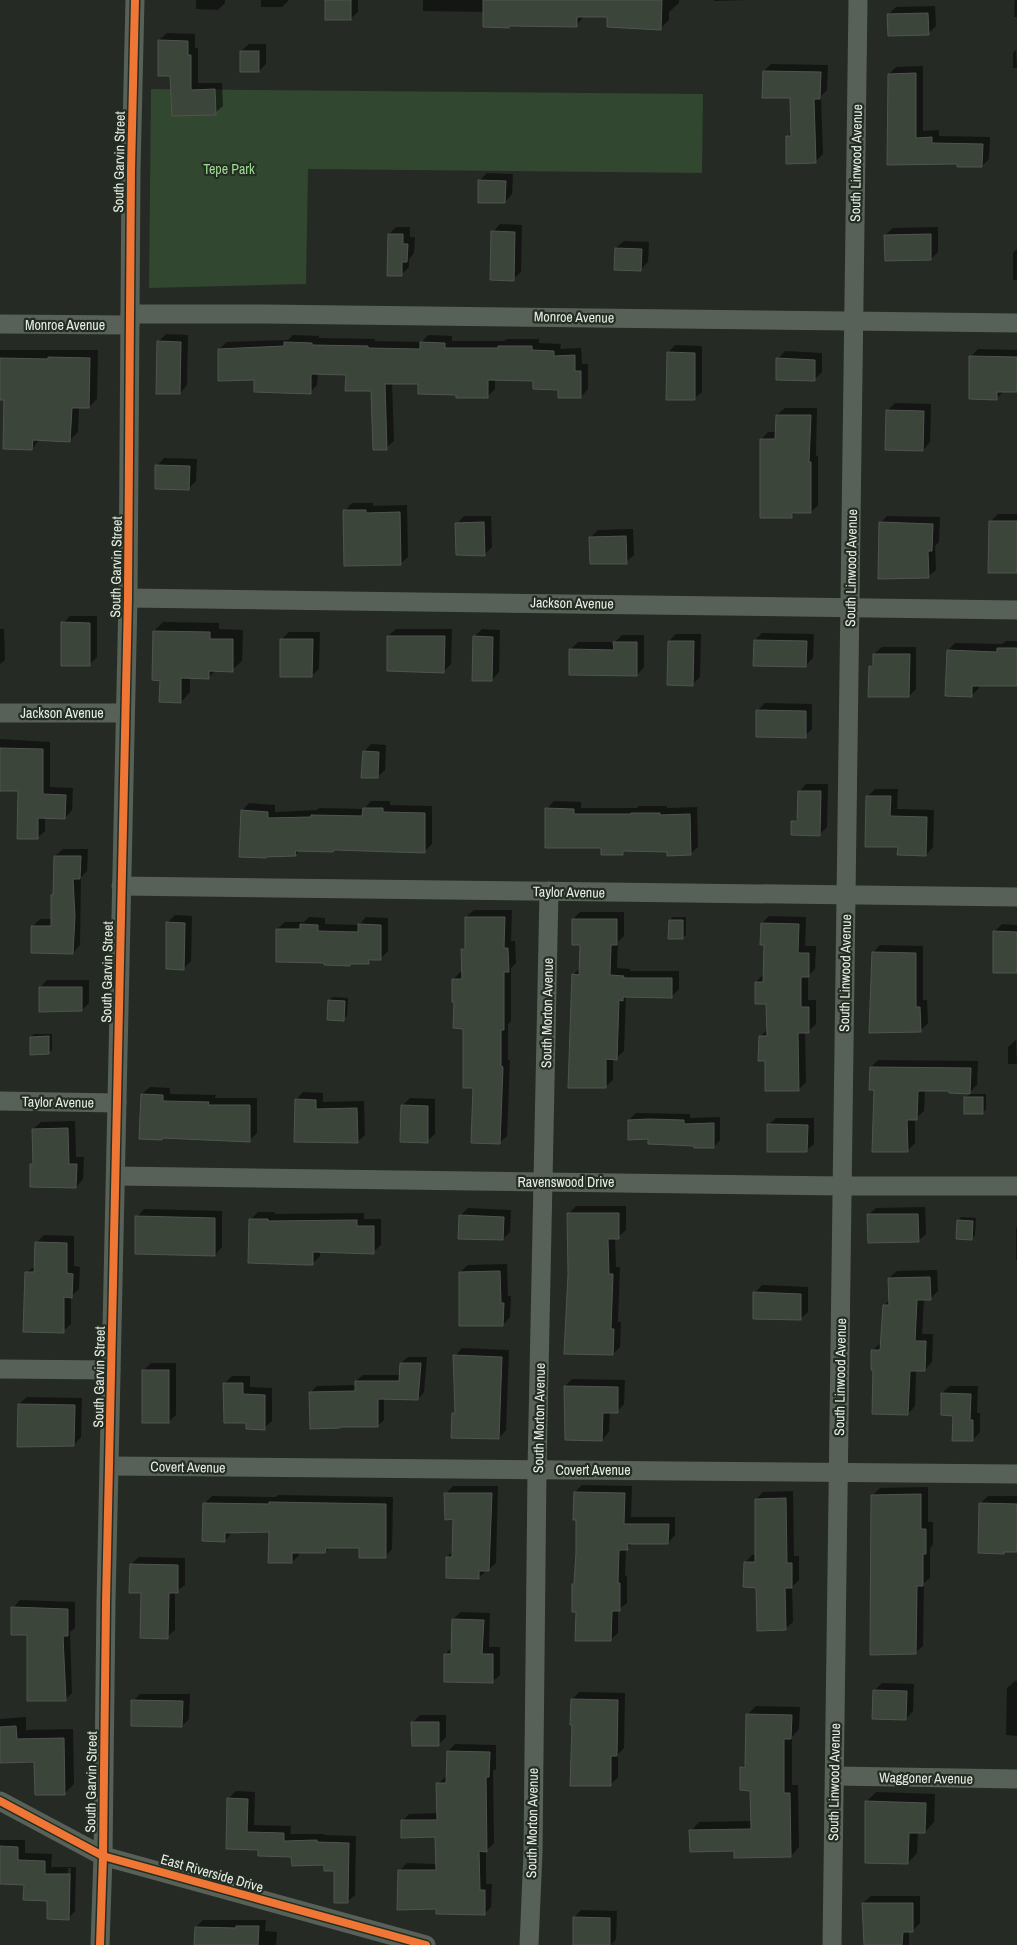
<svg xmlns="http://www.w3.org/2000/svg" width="1017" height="1945" font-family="'Archivo Narrow',sans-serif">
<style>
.green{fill:#32472f}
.shadow{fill:#0007;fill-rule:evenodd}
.building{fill:#3b453a;stroke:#505450}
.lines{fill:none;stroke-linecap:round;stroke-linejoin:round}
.minor{stroke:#586157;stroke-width:19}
.cycleway-casing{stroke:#242d22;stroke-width:11}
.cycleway{stroke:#f07635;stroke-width:8}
.labels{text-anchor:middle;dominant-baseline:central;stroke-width:4.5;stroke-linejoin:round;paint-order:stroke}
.street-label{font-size:14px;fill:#e7ede6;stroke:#242d22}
.park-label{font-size:14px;fill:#9dda93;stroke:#242d22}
</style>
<rect width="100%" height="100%" fill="#252a25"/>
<path class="green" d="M151 89 703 94 702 173 308 169 306 284 149 288Z"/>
<g class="shadow">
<path d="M196 0H225V3L218 10 196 9Z"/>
<path d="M261 0H289L282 7H261Z"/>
<path d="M326 0H358V12L350 19Z"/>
<path d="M423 0H679V3L669 12V20L660 29 609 16 585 15 576 26 511 24 509 27 484 12 423 11Z"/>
<path d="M714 0H747L714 1Z"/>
<path d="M1015 0H1017V17H1014Z"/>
<path d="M935 6 936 26 928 34 889 14 896 7Z"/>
<path d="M167 33 195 34V48H198V83H222L223 106 215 113 172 75 159 40Z"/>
<path d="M249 44H266V64L259 71 241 51Z"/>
<path d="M1016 50 1017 68H1013V53Z"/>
<path d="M771 64 828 65 827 90 821 96 823 154 815 162 787 137 792 132 791 97 764 71Z"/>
<path d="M923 66V131L939 130V136L990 137 989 159 982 166 958 162 889 164V74L896 67Z"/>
<path d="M487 173 513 174 512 194 505 202 479 181Z"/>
<path d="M500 224 522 225 521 272 513 279 493 232Z"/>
<path d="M396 227H410V237H415L414 253 409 259V267L401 275 389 234Z"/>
<path d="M938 227V252L931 259 885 235 893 228Z"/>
<path d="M624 241 649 242 648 262 641 269 616 248Z"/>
<path d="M1017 249V280H1013V253Z"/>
<path d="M166 334 188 335 187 385 180 393 158 342Z"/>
<path d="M293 335 319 336V338L375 339V341L422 342 428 335 452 336V341H504L507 339H539V343L561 344 560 349 581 348 582 364H588V389L581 397 535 380 495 379V389L487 397 457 393 420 383 392 382 394 441 386 448 372 390 347 374 318 373 317 385 310 392 255 379 219 349 227 342 288 340Z"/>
<path d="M675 345 702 346V392L694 399 668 353Z"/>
<path d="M978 349 1017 350V391H1004L997 398 971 356Z"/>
<path d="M0 350H98L97 399 89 407H79L78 432 70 440 40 439 32 449 5 399H0Z"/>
<path d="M785 351 822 353V372L814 380 778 359Z"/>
<path d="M895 403 931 404 930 442 923 450 887 411Z"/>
<path d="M785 408H817L816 456H818V505L811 512H796L791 517 761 440 768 432H777V415Z"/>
<path d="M164 458 197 459 196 481 188 489 157 466Z"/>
<path d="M352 503H373V506L407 505 408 557 400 564 345 511Z"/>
<path d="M998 514H1017V572L991 521Z"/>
<path d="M464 516H491L492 547 484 555 457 524Z"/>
<path d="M887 516 940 517 939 542 935 546 936 570 928 577 880 523Z"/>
<path d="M633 529 634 555 626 562 591 537 598 530Z"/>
<path d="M70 616H97V657L89 665 63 623Z"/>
<path d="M163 622 219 623V629L243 630 242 661 232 670H216L209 677H190V692L181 702 161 679 154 631Z"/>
<path d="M0 629H4L5 660 0 664Z"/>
<path d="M396 629H452L451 664 443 672 388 636Z"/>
<path d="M482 629 500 630 499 672 492 680 474 637Z"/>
<path d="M289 632H320L319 669 311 676 282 639Z"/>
<path d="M762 633 814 634 813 658 806 665 755 640Z"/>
<path d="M676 634H701L700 677 693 684 669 641Z"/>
<path d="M622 635H644V667L637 675 571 649 578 642H615Z"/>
<path d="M1006 641H1017V685H979V688L972 695 948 650 955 643 1002 644Z"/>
<path d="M882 647H916V689L909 696 870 666 874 662V654Z"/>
<path d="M765 703 812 704V729L805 736 757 711Z"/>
<path d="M0 739 50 742V787L73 788 72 810 65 818 45 817V831L37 838 19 790 0 789Z"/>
<path d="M371 744 386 745 385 770 377 777 364 752Z"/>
<path d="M806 784H828L827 827 819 835 793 822 799 816V792Z"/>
<path d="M875 789H898L897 809 934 810 933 847 926 855 899 846 867 797Z"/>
<path d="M371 801H390V805L432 806V844L424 852 300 850 295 855 242 811 249 803 275 805V812L317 810 319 808 364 809Z"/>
<path d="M554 801 581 802V808H637L639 806H667V808L697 807 698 847 690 854 668 851 626 850 622 854 602 847 547 809Z"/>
<path d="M63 849H88L87 871 81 877 80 945 73 953 33 926 40 919H53L52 896 54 894 55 856Z"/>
<path d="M474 910H512L511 941H515L516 963 511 968V1021L508 1024V1060H510L507 1136 499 1143 474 1087 464 1027 455 1001 453 980 460 972H463L462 950 466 946V917Z"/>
<path d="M580 912H624V936L618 942 617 968 630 969V971H679V989L671 997 626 996 624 1051 616 1058H613V1080L605 1087 573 975 581 967 582 944 573 919Z"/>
<path d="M175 915 192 916 191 961 184 968 167 923Z"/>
<path d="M769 916 806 917 805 946H816L815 969 808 976V1000H816V1024L808 1032H805L806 1082 799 1089 766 1060 760 1037 768 1029 767 1003 756 982 764 974 765 944 762 923Z"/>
<path d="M309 917 325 918V924L359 925 366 917 388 918V951L380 959H373L368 963 277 929 285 922H304Z"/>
<path d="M673 917H686V935L682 938 670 920Z"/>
<path d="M1002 924 1017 925V972L994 932Z"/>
<path d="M880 945 923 946V1000H927L928 1023 920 1031 873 953Z"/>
<path d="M47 980H89V1003L82 1010 40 988Z"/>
<path d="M333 997 348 998 347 1016 343 1019 329 1000Z"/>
<path d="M34 1034H52V1050L48 1053 31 1037Z"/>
<path d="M1016 1040 1017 1064H1008V1047Z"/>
<path d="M878 1060 978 1061 977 1085 969 1093 950 1090H925L924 1111 915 1119V1143L908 1150 875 1089 871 1067Z"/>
<path d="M150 1087 170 1088V1094L216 1095 215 1098H257V1133L249 1141 142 1094Z"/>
<path d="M303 1092 323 1093V1102L364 1101 365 1135 357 1142 296 1100Z"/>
<path d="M969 1094H986V1109L983 1113 965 1098Z"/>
<path d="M410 1098 435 1099V1134L427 1141 402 1106Z"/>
<path d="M636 1113 690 1114V1118L720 1117V1140L714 1147 649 1138 629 1120Z"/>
<path d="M776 1118H814V1144L806 1151 768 1125Z"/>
<path d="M75 1121 76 1157H84L83 1179 76 1187 31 1164 34 1161 33 1129 41 1122Z"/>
<path d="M576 1206H626V1230L618 1237H615L616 1267H620L618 1322H621L620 1347 613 1354 570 1274 569 1214Z"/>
<path d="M925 1207 926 1234 918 1241 868 1215 876 1208Z"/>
<path d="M468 1208 511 1210 510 1232 503 1239 460 1216Z"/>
<path d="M144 1209 222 1211V1247L215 1255 137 1217Z"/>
<path d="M258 1212H275V1214L364 1213V1219H381V1245L373 1252 320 1251V1256L313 1263 251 1219Z"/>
<path d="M961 1217 976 1218 975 1235 972 1239 958 1221Z"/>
<path d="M1017 1227V1260H1016V1228Z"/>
<path d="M44 1235 74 1236V1266L80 1267 79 1289 71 1296V1324L63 1331 26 1273 36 1265V1243Z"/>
<path d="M507 1264 508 1296H511L510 1317 503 1325 460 1272 468 1265Z"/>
<path d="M937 1270 938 1291 930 1299H924L922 1334H933L932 1362 925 1370H916L915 1406 908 1414 875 1369 872 1351 881 1343 884 1305 890 1300 889 1278 897 1271Z"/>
<path d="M762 1285 808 1287V1312L800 1319 755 1293Z"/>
<path d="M462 1348 509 1350 506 1430 499 1438 453 1413 456 1410 455 1356Z"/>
<path d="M408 1357H427L424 1392 418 1399 384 1398V1420L377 1426 311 1392 317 1386 356 1385V1381L363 1375H401V1363Z"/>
<path d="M151 1363H176V1415L168 1422 144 1370Z"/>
<path d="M232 1376H250V1387L272 1388V1421L264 1428 247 1422 224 1384Z"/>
<path d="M572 1379 625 1380 624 1404 617 1412 610 1411 609 1432 602 1440 565 1386Z"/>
<path d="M950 1386H978L977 1413H980V1432L973 1440 954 1415 942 1393Z"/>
<path d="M27 1397 82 1398 81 1437 74 1445 19 1404Z"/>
<path d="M582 1485 632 1486 631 1517H675V1535L668 1543H633L626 1548 625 1576H627V1603L618 1610V1633L610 1640 577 1611 573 1584 576 1582 578 1552 575 1492Z"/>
<path d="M453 1486H498L496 1563 478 1578 447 1557 453 1551 454 1518 446 1494Z"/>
<path d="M928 1487V1522H933V1545L930 1548V1578L924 1583 923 1646 915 1653 872 1496 880 1488Z"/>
<path d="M793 1491 794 1556H799V1580L792 1587 793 1622 785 1629 757 1586 745 1563 752 1555H756V1499L763 1492Z"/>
<path d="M278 1495 393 1497 392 1549 385 1557 360 1547H330L325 1552H299V1555L292 1562 270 1531 232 1532 225 1541 204 1504 212 1496 276 1497Z"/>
<path d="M988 1496H1017V1551L980 1504Z"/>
<path d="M139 1557 185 1558V1585L175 1592V1630L167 1637 143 1592 131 1564Z"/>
<path d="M20 1600 75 1602V1628L70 1632 72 1693 65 1700 13 1608Z"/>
<path d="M461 1612 490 1613 489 1647H500V1675L492 1682 446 1654 452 1647 453 1619Z"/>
<path d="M1015 1681H1017V1736L1006 1735 1007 1688Z"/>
<path d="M882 1683 914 1684 913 1711 906 1719 874 1691Z"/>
<path d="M579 1692 625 1693 624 1748 618 1754V1777L610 1785 573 1759 572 1700Z"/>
<path d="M140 1694H190L189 1719 182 1726 133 1701Z"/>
<path d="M756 1706 800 1707 799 1729 792 1737V1785H798L799 1847 791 1856 735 1850 691 1831 699 1822 752 1821V1789L742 1767 746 1763 747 1715Z"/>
<path d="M420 1715H446V1737L439 1744 412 1723Z"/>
<path d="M26 1717V1730L73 1729 74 1784 64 1794 35 1761 0 1762V1719Z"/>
<path d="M455 1744 496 1745V1769L493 1771 494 1843 486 1851V1884H492L491 1907 484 1914 437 1908 400 1870 407 1863 437 1864 436 1836 402 1821 409 1814 438 1813V1784L445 1777H448V1751Z"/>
<path d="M236 1791 255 1792 254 1825 291 1826 290 1834H324V1835L356 1836 355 1895 347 1902 335 1870 325 1864 259 1849 227 1848 228 1799Z"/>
<path d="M876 1792 935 1794 934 1822 925 1832H918L917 1853 908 1863 866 1802Z"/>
<path d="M0 1840H25V1853L52 1854 51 1867H76L75 1911 68 1919 49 1900 0 1868ZM68 1868H71L70 1913H67Z"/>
<path d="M871 1896H920V1923L913 1930H909V1945H865L863 1903Z"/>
<path d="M581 1910 617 1911 616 1939 611 1945H574V1918Z"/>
<path d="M203 1920H266L265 1931 277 1932 276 1945H196V1927Z"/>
</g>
<g class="building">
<rect x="325" y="0" width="26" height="20"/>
<path d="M483 0H662L661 30 607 27V17H577V27L509 26V28L483 27Z"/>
<path d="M928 13 929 35 888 36 887 14Z"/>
<path d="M158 40 188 41V55H191V90L215 89 216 115 172 116 170 76H158Z"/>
<rect x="240" y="51" width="19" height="21"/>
<path d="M763 71 821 72 820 99H814L816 163 786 164V136H791L790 98H762Z"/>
<path d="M916 73V138L932 137V143L983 144 982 167H957V164L887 165 888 74Z"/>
<path d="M478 180 506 181 505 203H478Z"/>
<path d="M491 231 515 232 514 281 490 280Z"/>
<path d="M388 234H403V244H408L407 262H402V276H387Z"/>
<path d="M931 234V260L885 261 884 235Z"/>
<path d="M615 248 642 249 641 271 614 270Z"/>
<path d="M157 341 181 342 180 394H156Z"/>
<path d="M284 342 312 343V345L368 346V348L420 349V342L445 343V348H498V346H532V350L554 351V356L575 355V371H581V398H558V390L533 389V381L488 380V398H456V395L418 394V384H385L387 450H373L371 391H345L346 375 311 374V394L254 392V380L218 381V349L284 346Z"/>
<path d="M667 352 695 353V400H666Z"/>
<path d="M969 356 1017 357V392H997V400L969 399Z"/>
<path d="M48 357 90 358 89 408H72L70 442 33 440 32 450 3 449 4 400H0V358L48 359Z"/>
<path d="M776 358 815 360V381L776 380Z"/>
<path d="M886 410 924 411 923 451 885 450Z"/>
<path d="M776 415H811L809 462H811V513H792V518H760V439H775Z"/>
<path d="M155 465 190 466 189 490 155 489Z"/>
<path d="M343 510H366V513L400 512 401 565 344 566Z"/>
<path d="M989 521H1017V573H988Z"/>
<path d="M484 522 485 556 456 555 455 523Z"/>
<path d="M879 522 933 524 932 551H928L929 578 878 579Z"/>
<path d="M626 536 627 564H590L589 537Z"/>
<path d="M61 622 90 623V666H61Z"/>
<path d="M153 631 210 632V639H233V672L209 671V679L181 678V703L159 702 160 681 152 680Z"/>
<path d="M387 636H445L444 673 387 671Z"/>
<path d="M473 636 493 637 492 681H472Z"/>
<path d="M280 639H313L312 677H280Z"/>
<path d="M754 640 807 641 806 667 753 666Z"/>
<path d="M668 641H694L693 686 667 685Z"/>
<path d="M613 642H637V676L569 675V649L614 650Z"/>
<path d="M997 648H1017V686H972V697L945 696 947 650 997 652Z"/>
<path d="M873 654H910L909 697H868L869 666H873Z"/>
<path d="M756 710 806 711V738L756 737Z"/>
<path d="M0 748 43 749V794L66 795 65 819 38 818V839H17L18 791H0Z"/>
<path d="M363 751 379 752 378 778H361Z"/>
<path d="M798 791H821L820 836 791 835V821H797Z"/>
<path d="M866 796H891L890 816 927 817 926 856 897 855 898 847H865Z"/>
<path d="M363 808H383V812L425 813V853L334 850 333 852 295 851 296 856 266 857V858L239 857 241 810 268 812V818L311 817V815L362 816Z"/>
<path d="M545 808 574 809V814H631V813H660V815L690 814 691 855 667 856V852L623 851V855H601V848H545Z"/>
<path d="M54 856H81L80 879H73L75 916 73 954 31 953V926H51V895H53Z"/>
<path d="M465 917H505L504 948H508L509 972H504V1030H501V1066L503 1067 500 1144 471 1143 473 1088H463V1029L453 1028 454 1002H452V979H462L461 949H465Z"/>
<path d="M572 919H617V945H611L610 975 624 976 623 978H672V998L623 997V1001L619 1000 617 1060 606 1059V1088H568L572 974 579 975 580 945H572Z"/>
<path d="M669 920H683V939H668Z"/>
<path d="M166 922 185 923 184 970 166 969Z"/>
<path d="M761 923 799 924 798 953H809V977H801V1007H809V1033H798L799 1091H765V1061H758L759 1036H767L766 1004H755V982H763L764 945H760Z"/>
<path d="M300 924 318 925V931L358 932V924L381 925V960H369V964H350V966L324 965V963L276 962V929H300Z"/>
<path d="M993 931 1017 932V973H993Z"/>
<path d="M872 952 916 953V1007H920L921 1032 869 1033Z"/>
<path d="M39 987H82V1011L39 1012Z"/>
<path d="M328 1000 345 1001 344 1021 327 1020Z"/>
<path d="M49 1036V1054L30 1055V1037Z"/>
<path d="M870 1067 971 1068 970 1094 949 1093V1091H918L917 1120H907L908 1152H872L874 1090H869Z"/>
<path d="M141 1094 163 1095V1101L209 1102 208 1105H250V1142L162 1138V1140L139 1139Z"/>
<rect x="964" y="1097" width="19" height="17"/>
<path d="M295 1099 316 1100V1109L357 1108 358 1143 294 1142Z"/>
<path d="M401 1105 428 1106V1143L400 1142Z"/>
<path d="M648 1119 684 1120V1124L714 1123V1148H694V1146L648 1144V1139L628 1140V1120Z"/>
<path d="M767 1124 808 1125 807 1152H767Z"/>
<path d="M68 1128 69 1164H77L76 1188 30 1187V1164H33L32 1129Z"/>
<path d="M567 1213H619V1239H608L609 1274H613L611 1329H614L613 1355 564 1354 568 1274Z"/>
<path d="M867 1214H918L919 1242 868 1243Z"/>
<path d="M459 1215 504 1217 503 1240 458 1239Z"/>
<path d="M135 1216 215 1218V1256L135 1254Z"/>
<path d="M249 1219H268V1221L357 1220V1226H374V1254L313 1252V1265H306L248 1263Z"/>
<path d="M957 1220 973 1221 972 1240 956 1239Z"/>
<path d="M35 1242 67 1243V1273L73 1274 72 1298 64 1297V1333L23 1332 25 1272H34Z"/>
<path d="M500 1271 501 1303H504L503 1326H459V1272Z"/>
<path d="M930 1277 931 1300H917L915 1341H926L925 1371H910L908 1415 872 1414 873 1370H871V1350H880L883 1305H889L888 1278Z"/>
<path d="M753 1292 801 1294V1320L753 1319Z"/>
<path d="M453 1355 502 1357 499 1439 451 1438 452 1413H455Z"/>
<path d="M400 1363H421L418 1400 378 1399V1427H340V1428L310 1429 309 1392 355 1391V1381H399Z"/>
<rect x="142" y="1370" width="27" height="53"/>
<path d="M223 1383H243V1394L265 1395V1430L246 1429V1423H224Z"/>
<path d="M564 1386 618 1387V1413H603L602 1441 565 1440Z"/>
<path d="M941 1393 971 1394 970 1420H973V1441H952L953 1416 941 1415Z"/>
<path d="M18 1404 75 1405 74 1446 17 1447Z"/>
<path d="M574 1492 625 1493 624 1524H669L668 1544H627L628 1550H619L618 1583H620V1611H612L611 1641H575L576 1612H572V1584H574L576 1552V1520H573Z"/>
<path d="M444 1493H492L489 1571H479V1579L446 1578V1557H452L453 1519 445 1520Z"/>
<path d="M921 1494V1529H926V1554H923V1586H917L916 1654 870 1655 871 1495Z"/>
<path d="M786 1498 787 1563H792V1588H785L786 1630 757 1631 756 1588 743 1587 744 1562H755V1499Z"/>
<path d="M269 1502 386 1504V1558H359V1548H326L325 1553H292V1563H268L269 1532 225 1533V1542L202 1541 203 1503 269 1504Z"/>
<path d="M979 1503 1017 1504V1552H1004V1554L978 1553Z"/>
<path d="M130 1564 178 1565V1593H169L168 1639 140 1638 141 1593H129Z"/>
<path d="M11 1607 68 1609V1636H63L66 1701H27V1635H11Z"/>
<path d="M452 1619 484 1620 482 1654H493V1683L444 1682V1654H451Z"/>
<path d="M873 1690 907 1691 906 1720 872 1719Z"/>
<path d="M571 1699 618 1700 617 1756H611V1786H570L572 1725H570Z"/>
<path d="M131 1700 183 1701 182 1727 131 1726Z"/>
<path d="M746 1714 792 1715 791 1739H784V1793H790L791 1857 734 1858V1851L690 1852 689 1830 751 1829 750 1791 740 1790V1767H745Z"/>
<path d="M411 1722H439V1746H412Z"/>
<path d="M16 1726 17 1739 64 1738 65 1795H35L34 1762 0 1763V1727Z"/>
<path d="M447 1751 490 1752 489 1777H486L487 1852 479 1851 480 1890H485V1915L436 1914V1909L397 1910 398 1870H436L435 1837 401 1838V1820H437L436 1783H446Z"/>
<path d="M227 1798 248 1799 247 1832 284 1833V1841L317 1840V1842L349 1843 348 1903H334V1871H324V1865L292 1866 291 1857 258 1856V1850L226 1849Z"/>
<path d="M865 1801 926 1803 925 1833H909L908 1864 865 1863Z"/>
<path d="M0 1846 18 1847V1860L45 1861V1874H70L69 1920 47 1919V1901L23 1900 24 1885 0 1884Z"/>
<path d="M862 1903H913V1932H903L902 1945H864Z"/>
<path d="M573 1917 610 1918V1945H573Z"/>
<path d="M236 1926H259L258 1945H194L195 1927 236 1928Z"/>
</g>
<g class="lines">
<g class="minor">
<path d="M130 314H264L1017 323"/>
<path d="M0 324 130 325"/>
<path d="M128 598 1017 610"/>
<path d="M0 713H125"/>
<path d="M121 886 1017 897"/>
<path d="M0 1101 117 1103"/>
<path d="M116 1176 842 1186H1017"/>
<path d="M0 1369 111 1370"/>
<path d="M110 1466 1017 1474"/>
<path d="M835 1776 1017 1779"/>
<path d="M0 1801 103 1856 426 1945"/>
<path d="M100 1945 103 1856 106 1602 128 598 131 170 135 0"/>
<path d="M529 1945 533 1852 537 1470 549 891"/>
<path d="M832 1945 858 0"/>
</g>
<defs>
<g id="cycleway">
<path d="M0 1801 103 1856 426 1945"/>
<path d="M100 1945 103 1856 106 1602 128 598 131 170 135 0"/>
</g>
</defs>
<use href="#cycleway" class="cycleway-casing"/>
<use href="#cycleway" class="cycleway"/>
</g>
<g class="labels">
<g class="street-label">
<text transform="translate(119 162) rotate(-89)">South Garvin Street</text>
<text transform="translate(856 163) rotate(-89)">South Linwood Avenue</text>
<text transform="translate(574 317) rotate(1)">Monroe Avenue</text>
<text x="65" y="325">Monroe Avenue</text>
<text transform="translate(116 567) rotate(-89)">South Garvin Street</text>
<text transform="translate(851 568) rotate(-89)">South Linwood Avenue</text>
<text transform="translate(572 603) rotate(1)">Jackson Avenue</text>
<text x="62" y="713">Jackson Avenue</text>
<text transform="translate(569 892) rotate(1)">Taylor Avenue</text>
<text transform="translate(107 972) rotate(-89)">South Garvin Street</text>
<text transform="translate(845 973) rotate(-89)">South Linwood Avenue</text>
<text transform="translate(547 1013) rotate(-89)">South Morton Avenue</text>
<text transform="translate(58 1102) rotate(1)">Taylor Avenue</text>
<text x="566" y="1182">Ravenswood Drive</text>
<text transform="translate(99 1377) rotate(-89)">South Garvin Street</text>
<text transform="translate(840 1377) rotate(-89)">South Linwood Avenue</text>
<text transform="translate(539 1418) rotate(-89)">South Morton Avenue</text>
<text transform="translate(188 1467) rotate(1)">Covert Avenue</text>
<text x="593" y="1470">Covert Avenue</text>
<text transform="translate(926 1778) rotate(1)">Waggoner Avenue</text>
<text transform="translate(91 1782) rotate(-89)">South Garvin Street</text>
<text transform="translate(834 1782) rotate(-89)">South Linwood Avenue</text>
<text transform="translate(532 1823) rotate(-89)">South Morton Avenue</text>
<text transform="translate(212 1873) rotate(16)">East Riverside Drive</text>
</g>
<g class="park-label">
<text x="229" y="169">Tepe Park</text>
</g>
</g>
</svg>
